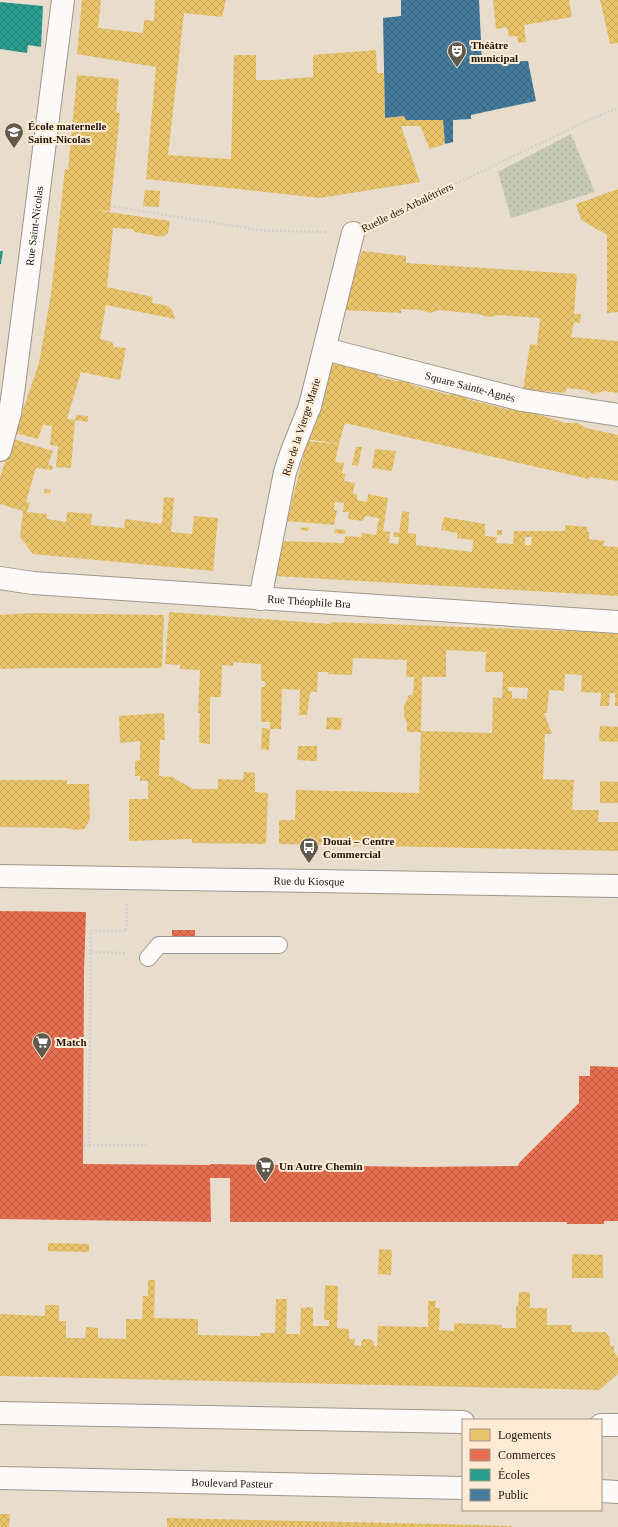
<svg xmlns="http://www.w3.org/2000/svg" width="618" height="1527" font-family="Georgia,serif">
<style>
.grass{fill:url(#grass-dots)}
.homes{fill:url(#homes-cross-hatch);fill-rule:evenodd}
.shops{fill:url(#shops-cross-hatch)}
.schools{fill:url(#schools-cross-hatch)}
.public{fill:url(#public-cross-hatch)}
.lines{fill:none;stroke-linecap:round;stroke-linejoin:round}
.service-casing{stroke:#9f968b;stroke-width:18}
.pedestrian-casing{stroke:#9f968b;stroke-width:24}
.minor-casing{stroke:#9f968b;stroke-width:24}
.secondary-casing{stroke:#9f968b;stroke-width:24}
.path{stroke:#d3cfcb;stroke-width:2.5;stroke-dasharray:2 2;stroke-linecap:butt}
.service{stroke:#fcfaf8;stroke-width:16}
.pedestrian{stroke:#fcfaf8;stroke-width:22}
.minor{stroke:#fcfaf8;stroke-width:22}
.secondary{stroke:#fcfaf8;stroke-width:22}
.labels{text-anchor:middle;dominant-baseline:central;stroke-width:4;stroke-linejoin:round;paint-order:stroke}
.poi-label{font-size:11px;font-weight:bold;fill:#1c140b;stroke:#fdebd5;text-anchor:start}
.street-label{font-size:11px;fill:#1c140b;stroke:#fdebd5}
</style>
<defs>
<pattern id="grass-dots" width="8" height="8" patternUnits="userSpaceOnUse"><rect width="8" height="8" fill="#c6cab2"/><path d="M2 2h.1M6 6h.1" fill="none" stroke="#aaad98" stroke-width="1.8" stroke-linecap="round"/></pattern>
<pattern id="homes-cross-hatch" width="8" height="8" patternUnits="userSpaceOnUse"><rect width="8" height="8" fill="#e9c46a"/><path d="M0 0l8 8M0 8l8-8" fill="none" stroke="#c7a85b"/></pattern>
<pattern id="shops-cross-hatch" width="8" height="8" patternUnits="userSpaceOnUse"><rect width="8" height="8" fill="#e76f51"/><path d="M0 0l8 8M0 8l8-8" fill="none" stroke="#ba5a41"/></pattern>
<pattern id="schools-cross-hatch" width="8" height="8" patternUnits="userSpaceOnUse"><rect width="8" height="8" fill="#2a9d8f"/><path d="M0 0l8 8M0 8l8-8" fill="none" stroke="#237f73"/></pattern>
<pattern id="public-cross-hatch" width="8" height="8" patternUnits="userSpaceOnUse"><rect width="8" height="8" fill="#457b9d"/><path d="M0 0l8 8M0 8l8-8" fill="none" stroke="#39647e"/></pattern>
</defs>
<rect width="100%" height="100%" fill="#e8dccd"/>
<path class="grass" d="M571 134 595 192 511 218 498 172Z"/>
<g class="homes">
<path d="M82 0H101L98 28 143 33 144 20 154 21 155 0H226L222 17 184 13 168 155 231 159 234 55H256V80H273L313 77V55L376 50 377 73H384L385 118 404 116 406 120H443L445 144 430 149 420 126H401L420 182 320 198 146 179 156 67 77 54Z"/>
<path d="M493 0H569L572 17 524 25 526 42 518 43 517 36 509 37 507 27 496 29Z"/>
<path d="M600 0H618V43L610 44Z"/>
<path d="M77 75 119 79 116 112 120 113 110 211 95 210 170 221 168 233 162 237 135 232 133 229 113 228 107 287 153 297 152 303 168 306 172 310 175 319 106 305 100 339 112 342 114 347 126 348 120 380 81 372 67 419 75 420 71 468 56 467 58 446 50 445 52 426 43 425 38 439 15 433 39 363 51 294 65 169 68 170Z"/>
<path d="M618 189V312L607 313V235L581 220 576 204Z"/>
<path d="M145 190 160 191 159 207 143 206Z"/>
<path d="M362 251 406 256V263L577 274 574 314H581L580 323 574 322 571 337 618 341V393L604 391 594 394 585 390 566 388V393L523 389 530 344 537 345 540 318 498 315 489 317 478 314 440 310 429 313 421 310 401 309V313L343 310Z"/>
<path d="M334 361 379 372 377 377 397 381H405L415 386 450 395 456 394 470 400 506 409 511 408 526 411 566 423H578L586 428 618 435V481L589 477V479L345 423 339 444 307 439Z"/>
<path d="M76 415 88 416V422L75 420Z"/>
<path d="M13 439 53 451 48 465 53 466 52 470 36 468 26 502 30 503 27 512 47 514V519L66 522 67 512 92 514 91 525 124 528 125 519 162 524 164 497 174 498 171 532 192 534 194 516 218 518 213 571 33 554 20 537 23 511 0 504V477Z"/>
<path d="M307 441 339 444 335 462 344 463 342 473 346 474 344 481 355 483 353 494H357V500L367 502 368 494 388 498 383 531 390 532 389 543 398 544 399 537H393L394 532 399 533 402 511 409 512 408 533 416 534V545L472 552 473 540 457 538V533L441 530 444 517 485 524V536L497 537 496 543 513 544 514 531H565V525L588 527 587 532H589V539L605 541 603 546 618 547V596L275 576 282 541 344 543 345 536 361 537 362 533 376 535 379 518 365 516 363 521 348 519 349 512H343L344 503 335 502 334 510H337L334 525 287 521ZM525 537H532L531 545H525Z"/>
<path d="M356 447H362L358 466 352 465Z"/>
<path d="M375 449 396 451 392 471 372 468Z"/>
<path d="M45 489 51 490 50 494 44 493Z"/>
<path d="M301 527 304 528 309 527 308 531 300 530Z"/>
<path d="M335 529 346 530 345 534 334 533Z"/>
<rect x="497" y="530" width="5" height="5"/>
<path d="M169 612 330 624 331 622 618 633V706H615V693H610L609 706H600L601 693 581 692 582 675 565 674 564 691 549 690 547 713H544L552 734H545L543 779 574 780 572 810H599L598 822H618V851L279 844V820H295L296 790 419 793 421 732H407V723L404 716V706L409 695H413L414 677H406L407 660 353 658 352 675 328 674 329 672H318L317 692H310L307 715H299L300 690 282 689 281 729H270V722H261V687H265V681H261V664L233 662V666L222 665 221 697H210V744L199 743 200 713H198L200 670 180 669V665L165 664ZM446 650 486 652 485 672H503L502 698 493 697 492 733 421 731 422 677H446ZM508 687 528 688 527 699 512 698V691H508Z"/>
<path d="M31 613 164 615 162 668H33L0 669V615Z"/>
<path d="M164 713 165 740H160L159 776 172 777 193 789H218V779L243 780 244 772 255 773V792L268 793 266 844 192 843V839L129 841V799H148V781H140V776H135V761L140 760V741L120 743 119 716Z"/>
<path d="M327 717 342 718 341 730 326 729Z"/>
<path d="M600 726 618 727V742L599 741Z"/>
<path d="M262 728 270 729 269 750 261 749Z"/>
<path d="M298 746H317V761L297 760Z"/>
<path d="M0 780H67V784H89L90 820 84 829 73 830 67 828 0 827Z"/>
<path d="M600 781 618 782V803H600Z"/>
<path d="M48 1243 89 1244V1252L48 1251Z"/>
<path d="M379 1249 392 1250 391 1275 378 1274Z"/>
<path d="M572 1254 603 1255V1278H572Z"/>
<path d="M148 1280H155L154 1318 198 1319V1335L260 1336V1333H275L276 1299H287L286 1334H300L301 1308 313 1307V1326H329V1320H324L325 1285 338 1286 337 1328 349 1329V1339H355L354 1345 361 1346V1342L364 1339H370L374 1342V1346H377L378 1326 428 1327V1301H436L435 1308H440L439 1330 454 1331V1323L502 1325V1328H516V1306H518L519 1292H530V1308H547V1325H572V1332H605L610 1338V1346H614V1351L618 1357V1374L599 1390 0 1376V1314L45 1316V1305H59V1321H66V1338H85L86 1327 98 1328V1338L126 1339V1319H142L143 1296H148Z"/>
<path d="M0 1514H10L9 1527H0Z"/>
<path d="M167 1518 484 1525 512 1526V1527H167Z"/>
</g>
<g class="shops">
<path d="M0 911 86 912 84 972 83 1164 211 1165 210 1164 422 1167 518 1166 519 1163 579 1103V1076H590V1066L618 1067V1221H604V1224H567V1222H230V1178H210L211 1222 0 1219Z"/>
<path d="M172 930H195V945L172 953Z"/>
</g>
<g class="schools">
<path d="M0 2 43 6 41 47 28 45 27 53 0 49Z"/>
<path d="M0 251H3L1 264H0Z"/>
</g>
<path class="public" d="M401 0H479L482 62 528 61 536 101 471 115V119L453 120V142L445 144 443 120H406L404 116 385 118 383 18 401 16Z"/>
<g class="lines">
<defs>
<path id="service" d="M148 958 159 945H279"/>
<g id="pedestrian">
<path id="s1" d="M325 349 522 400 618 415"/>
<path d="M310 406 353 233"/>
</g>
<g id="minor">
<path id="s2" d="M0 450 10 413 14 385 63 0"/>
<path id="s3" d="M0 578 33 583 618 622"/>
<path d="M260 599 285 472 292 451 310 406"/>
<path id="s4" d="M0 876 618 886"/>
</g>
<g id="secondary">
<path d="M0 1413 463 1422"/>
<path d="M601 1425H618"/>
<path id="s5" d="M0 1478 463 1488"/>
<path d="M601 1491 618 1492"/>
</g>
</defs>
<use href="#service" class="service-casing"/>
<use href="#pedestrian" class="pedestrian-casing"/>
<use href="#minor" class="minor-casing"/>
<use href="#secondary" class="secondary-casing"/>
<g class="path">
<path d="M110 206 266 231 328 232"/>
<path d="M376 222 591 119 618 108"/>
<path d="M91 952 127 953"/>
<path d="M89 1145H147"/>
<path d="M83 1146 89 1145 91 931H126L127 903"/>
</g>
<use href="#service" class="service"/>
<use href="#pedestrian" class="pedestrian"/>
<use href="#minor" class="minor"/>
<use href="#secondary" class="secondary"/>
</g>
<defs>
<symbol id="theatre-pin" viewBox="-11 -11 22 30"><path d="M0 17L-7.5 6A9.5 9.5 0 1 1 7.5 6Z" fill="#635a4f" stroke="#fdebd5"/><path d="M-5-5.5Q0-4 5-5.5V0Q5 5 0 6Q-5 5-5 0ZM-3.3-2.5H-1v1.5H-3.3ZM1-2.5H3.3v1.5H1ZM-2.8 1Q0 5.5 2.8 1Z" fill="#fff"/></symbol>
<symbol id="school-pin" viewBox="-11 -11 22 30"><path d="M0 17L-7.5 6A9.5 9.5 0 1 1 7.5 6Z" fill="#635a4f" stroke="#fdebd5"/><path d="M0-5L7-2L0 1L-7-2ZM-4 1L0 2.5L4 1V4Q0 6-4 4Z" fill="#fff"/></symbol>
<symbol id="bus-pin" viewBox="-11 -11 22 30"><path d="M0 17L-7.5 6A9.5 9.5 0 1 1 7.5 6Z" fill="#635a4f" stroke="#fdebd5"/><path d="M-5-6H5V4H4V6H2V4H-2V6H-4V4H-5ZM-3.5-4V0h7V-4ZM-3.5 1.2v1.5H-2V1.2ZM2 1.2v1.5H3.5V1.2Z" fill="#fff"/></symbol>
<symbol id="supermarket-pin" viewBox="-11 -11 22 30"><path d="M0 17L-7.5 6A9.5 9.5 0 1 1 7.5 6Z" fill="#635a4f" stroke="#fdebd5"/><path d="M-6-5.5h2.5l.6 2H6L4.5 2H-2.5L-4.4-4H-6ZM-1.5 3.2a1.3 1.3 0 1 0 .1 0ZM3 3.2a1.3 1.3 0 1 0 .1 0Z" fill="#fff"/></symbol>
</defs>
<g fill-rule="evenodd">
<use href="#theatre-pin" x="446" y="40" width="22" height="30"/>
<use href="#school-pin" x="3" y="121" width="22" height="30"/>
<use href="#bus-pin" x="298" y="836" width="22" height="30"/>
<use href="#supermarket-pin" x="31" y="1031" width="22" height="30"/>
<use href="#supermarket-pin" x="254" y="1155" width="22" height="30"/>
</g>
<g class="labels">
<g class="poi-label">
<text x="471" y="45">Théâtre<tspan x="471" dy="13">municipal</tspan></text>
<text x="28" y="126">École maternelle<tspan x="28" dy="13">Saint-Nicolas</tspan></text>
<text x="323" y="841">Douai – Centre<tspan x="323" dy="13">Commercial</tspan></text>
<text x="56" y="1042">Match</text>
<text x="279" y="1166">Un Autre Chemin</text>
</g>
<g class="street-label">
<text transform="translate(407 207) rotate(-26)">Ruelle des Arbalétriers</text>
<text stroke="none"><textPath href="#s2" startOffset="227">Rue Saint-Nicolas</textPath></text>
<text stroke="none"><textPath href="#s1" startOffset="150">Square Sainte-Agnès</textPath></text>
<text transform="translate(301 427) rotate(-72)">Rue de la Vierge Marie</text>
<text stroke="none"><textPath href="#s3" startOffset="310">Rue Théophile Bra</textPath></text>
<text stroke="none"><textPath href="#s4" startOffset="309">Rue du Kiosque</textPath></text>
<text stroke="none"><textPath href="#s5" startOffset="232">Boulevard Pasteur</textPath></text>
</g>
</g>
<rect x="462" y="1419" width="140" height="92" fill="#fdebd5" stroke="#a39584"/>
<rect x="470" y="1429" width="20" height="12" fill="#e9c46a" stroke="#a39584"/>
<text x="498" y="1439" font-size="12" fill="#1c140b">Logements</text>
<rect x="470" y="1449" width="20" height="12" fill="#e76f51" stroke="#a39584"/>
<text x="498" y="1459" font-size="12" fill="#1c140b">Commerces</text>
<rect x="470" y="1469" width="20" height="12" fill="#2a9d8f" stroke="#a39584"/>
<text x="498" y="1479" font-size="12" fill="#1c140b">Écoles</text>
<rect x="470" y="1489" width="20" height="12" fill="#457b9d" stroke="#a39584"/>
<text x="498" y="1499" font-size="12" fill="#1c140b">Public</text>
</svg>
